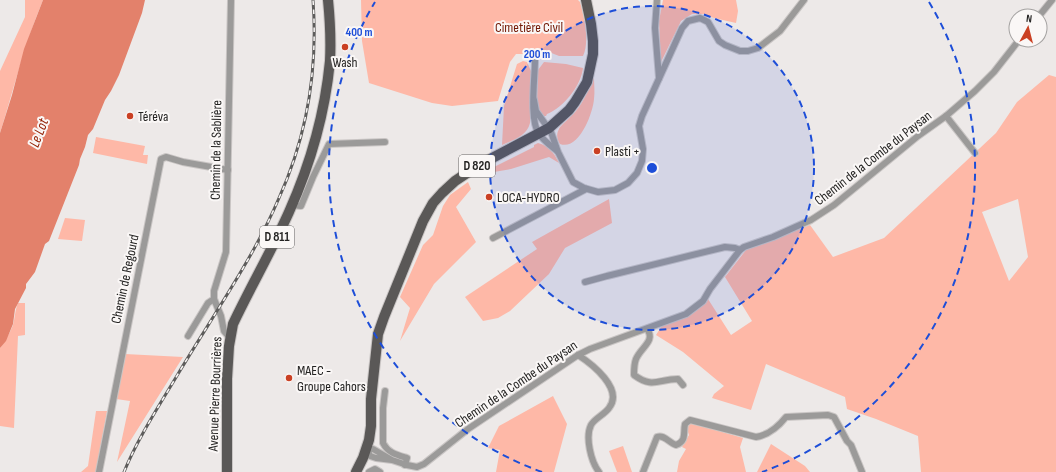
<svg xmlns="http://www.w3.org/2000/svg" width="1056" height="472" font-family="'Sofia Sans Condensed',sans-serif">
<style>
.green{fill:#feb8a7;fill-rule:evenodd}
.water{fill:#e3816b}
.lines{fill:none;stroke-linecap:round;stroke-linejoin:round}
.minor-casing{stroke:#c9c5c4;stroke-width:8}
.primary-casing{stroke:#c9c5c4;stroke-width:12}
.minor{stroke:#9b9a99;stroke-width:6}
.primary{stroke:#5a5857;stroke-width:10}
.rail-casing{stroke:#5d5c5b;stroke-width:3}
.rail{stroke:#faf7f6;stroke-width:1.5;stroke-dasharray:4.5;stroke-linecap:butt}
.ring{fill:none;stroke:#1d4ed8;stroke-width:2;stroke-dasharray:7 5}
.poi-dot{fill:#ca4023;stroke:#faf7f6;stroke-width:1.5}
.labels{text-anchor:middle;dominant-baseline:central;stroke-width:4;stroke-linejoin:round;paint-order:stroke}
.shield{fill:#faf7f6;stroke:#646362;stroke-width:1}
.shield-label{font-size:13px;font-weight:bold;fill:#242322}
.park-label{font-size:14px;fill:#721a07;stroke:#faf7f6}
.poi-label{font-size:14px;fill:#242322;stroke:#faf7f6;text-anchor:start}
.street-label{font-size:14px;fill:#242322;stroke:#faf7f6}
.water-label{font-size:15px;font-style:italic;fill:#911c00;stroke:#faf7f6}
.centre{fill:#1d4ed8;stroke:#faf7f6;stroke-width:2}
.ring-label{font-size:12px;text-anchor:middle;font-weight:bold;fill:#1d4ed8;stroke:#faf7f6;stroke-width:4;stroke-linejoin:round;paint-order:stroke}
</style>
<rect width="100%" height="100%" fill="#ede9e8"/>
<g class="green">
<path d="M25 0H43C25 43 14 88 0 133V71L25 17Z"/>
<path d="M361 0H578L580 2C584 17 590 41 583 56H559L544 50 533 54H516L510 62 498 101 452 106 432 103 369 83 362 41Z"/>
<path d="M663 0H736L738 11 736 23 714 18 703 14H692L681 21 661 62 659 21Z"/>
<path d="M523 61 527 62 531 71 530 123C527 136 513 140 502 145L504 106 517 64Z"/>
<path d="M544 62 566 64 583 68C581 86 563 108 547 114L546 116H544L538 110 537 101 538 70Z"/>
<path d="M1049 75 1056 77V472H921L918 436 876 419 847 409 845 397 766 364 751 410 712 398 714 394 724 386 683 352 656 335 663 324 689 314 708 299 731 335 752 321 725 277 746 250 810 225 833 257 884 238 996 133 1017 102ZM1018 199 1028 257 1009 281 982 212Z"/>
<path d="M594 77C594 84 595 92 594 99 593 113 579 151 560 144 557 139 556 134 559 129 560 126 573 115 576 111 584 101 589 89 594 77Z"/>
<path d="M96 137 145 146 143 155H148L147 164 93 153Z"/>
<path d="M538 143C549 146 554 153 559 163L549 157 511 169 494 172 490 169 534 147V145Z"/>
<path d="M468 182 471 189 456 207 476 242 434 284 400 341 410 308 400 297 423 245 433 235 443 206 450 195Z"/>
<path d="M609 199 612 223 565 248 549 274 510 311 498 318 483 321 465 297 537 249 532 242Z"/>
<path d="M65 218 85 220 82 241 58 239Z"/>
<path d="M18 303H25V335L18 336 14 428 0 426V348C5 341 10 333 13 325 15 318 15 310 18 303Z"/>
<path d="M125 354 183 357 117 462 130 401 116 399Z"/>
<path d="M553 396 567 424 554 472H496L500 450 488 448 499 426Z"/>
<path d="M96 411H107L96 472H81L88 466Z"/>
<path d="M692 423 743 438 740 447 746 472H677L679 461 686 449 682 447 689 435 687 429 688 425Z"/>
<path d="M771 444 805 466 810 472H757Z"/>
<path d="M623 446 632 472H617L609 451Z"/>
</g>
<path class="water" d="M43 0H145L142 13 119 75 111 91 105 100 93 129 88 135 85 147 80 159 79 165 49 241 45 244 35 272 26 284V288L15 309 13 324 6 341 0 348V133L12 95 24 49Z"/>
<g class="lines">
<defs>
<g id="minor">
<path d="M657 0 655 28 659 78"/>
<path d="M1039 16 1052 0"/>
<path d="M535 60C535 77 529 120 539 134 544 141 551 146 557 151"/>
<path d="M534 100 536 111 551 132 558 152 573 182 584 188 598 192 615 190 628 183 637 173 642 161 643 149 639 126 642 116 682 28 688 21 700 18 708 22 719 41 725 45 740 51H748L758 48 780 31 804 0"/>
<path d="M946 116 975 153"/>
<path d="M292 205 301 206 313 177 329 144 385 142"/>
<path d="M493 238 586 189"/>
<path d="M585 282 607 276 725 247 735 248 740 250"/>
<path d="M647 329C656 341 641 347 636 359 634 364 634 369 634 375 653 389 658 379 678 379L683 385"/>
<path d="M188 336 208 303 214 299"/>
<path d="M230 338 224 331 221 316 214 299V291L226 252 231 0"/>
<path d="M578 355C592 364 624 389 609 408 604 415 595 418 591 425 585 437 591 462 599 472"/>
<path d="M385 391 383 408V443C388 453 397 455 407 458L405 465"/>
<path d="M392 460 376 458 370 456 367 449H373L392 460 407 465 417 467 424 464 468 429 578 355 590 349 686 314 703 301 710 289 740 250 744 247 773 237 811 220 834 205 918 136 946 116 975 91 994 72 1019 40"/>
<path d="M99 472 161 159 166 157 183 162 228 170"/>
<path d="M369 472 375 469 380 472"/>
<path d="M643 472 657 437C664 434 669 443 676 445 687 441 683 433 685 424L690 420 756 437C769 435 778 427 786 417L828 415 834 417 847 441 851 445 862 472"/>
</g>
<g id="primary">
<path d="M227 472V379L229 346 233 324C251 286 272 250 289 212 310 165 325 113 330 61 331 41 330 20 328 0"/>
<path d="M356 472 363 458 369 440 371 426V399L378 334 384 317 423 221 433 203 442 193 455 181 479 165 549 128 569 110 575 102 587 82 593 54V41L591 24 586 0"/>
</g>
</defs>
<use href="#minor" class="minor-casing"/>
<use href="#primary" class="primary-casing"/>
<use href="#minor" class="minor"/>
<use href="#primary" class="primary"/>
<defs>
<path id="rail" d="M124 472C138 438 159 406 178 374 212 317 253 259 279 198 307 136 318 68 313 0"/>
</defs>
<use href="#rail" class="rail-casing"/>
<use href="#rail" class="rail"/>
</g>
<circle cx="652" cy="168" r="162" fill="#1d4ed8" fill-opacity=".12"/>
<g class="ring">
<circle cx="652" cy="168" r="162"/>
<path d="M542 472A323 323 0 0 1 375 2M929 2A323 323 0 0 1 762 472"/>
</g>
<g class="poi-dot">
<circle cx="345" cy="47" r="4"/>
<circle cx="130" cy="116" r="4"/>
<circle cx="597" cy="151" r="4"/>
<circle cx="489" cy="197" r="4"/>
<circle cx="289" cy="378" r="4"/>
</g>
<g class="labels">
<g class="shield">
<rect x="459" y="155" width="36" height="22" rx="3"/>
<rect x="260" y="226" width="34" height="22" rx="3"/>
</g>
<g class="shield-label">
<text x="477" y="166">D 820</text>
<text x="277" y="237">D 811</text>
</g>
<g class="park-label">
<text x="529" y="27">Cimetière Civil</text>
</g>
<g class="poi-label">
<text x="345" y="62" text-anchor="middle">Wash</text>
<text x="138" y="116">Téréva</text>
<text x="605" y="151">Plasti +</text>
<text x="497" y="197">LOCA-HYDRO</text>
<text x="297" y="370">MAEC -<tspan x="297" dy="16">Groupe Cahors</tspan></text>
</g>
<g class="street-label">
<text transform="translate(216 150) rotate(-89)">Chemin de la Sablière</text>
<text transform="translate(873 158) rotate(-38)">Chemin de la Combe du Paysan</text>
<text transform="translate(125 279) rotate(-78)">Chemin de Regourd</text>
<text transform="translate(516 384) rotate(-34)">Chemin de la Combe du Paysan</text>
<text transform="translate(215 394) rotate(-88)">Avenue Pierre Bourrières</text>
</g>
<g class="water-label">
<text transform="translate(39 133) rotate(-69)">Le Lot</text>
</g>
</g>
<circle cx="652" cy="168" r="6" class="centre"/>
<g class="ring-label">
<text x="359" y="36">400 m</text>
<text x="537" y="58">200 m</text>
</g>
<g transform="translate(1028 28) rotate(7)"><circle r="19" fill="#faf7f6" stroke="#a4a2a1"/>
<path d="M0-3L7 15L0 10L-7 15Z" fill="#ca4023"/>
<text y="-6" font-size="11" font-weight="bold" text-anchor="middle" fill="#242322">N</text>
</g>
</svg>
